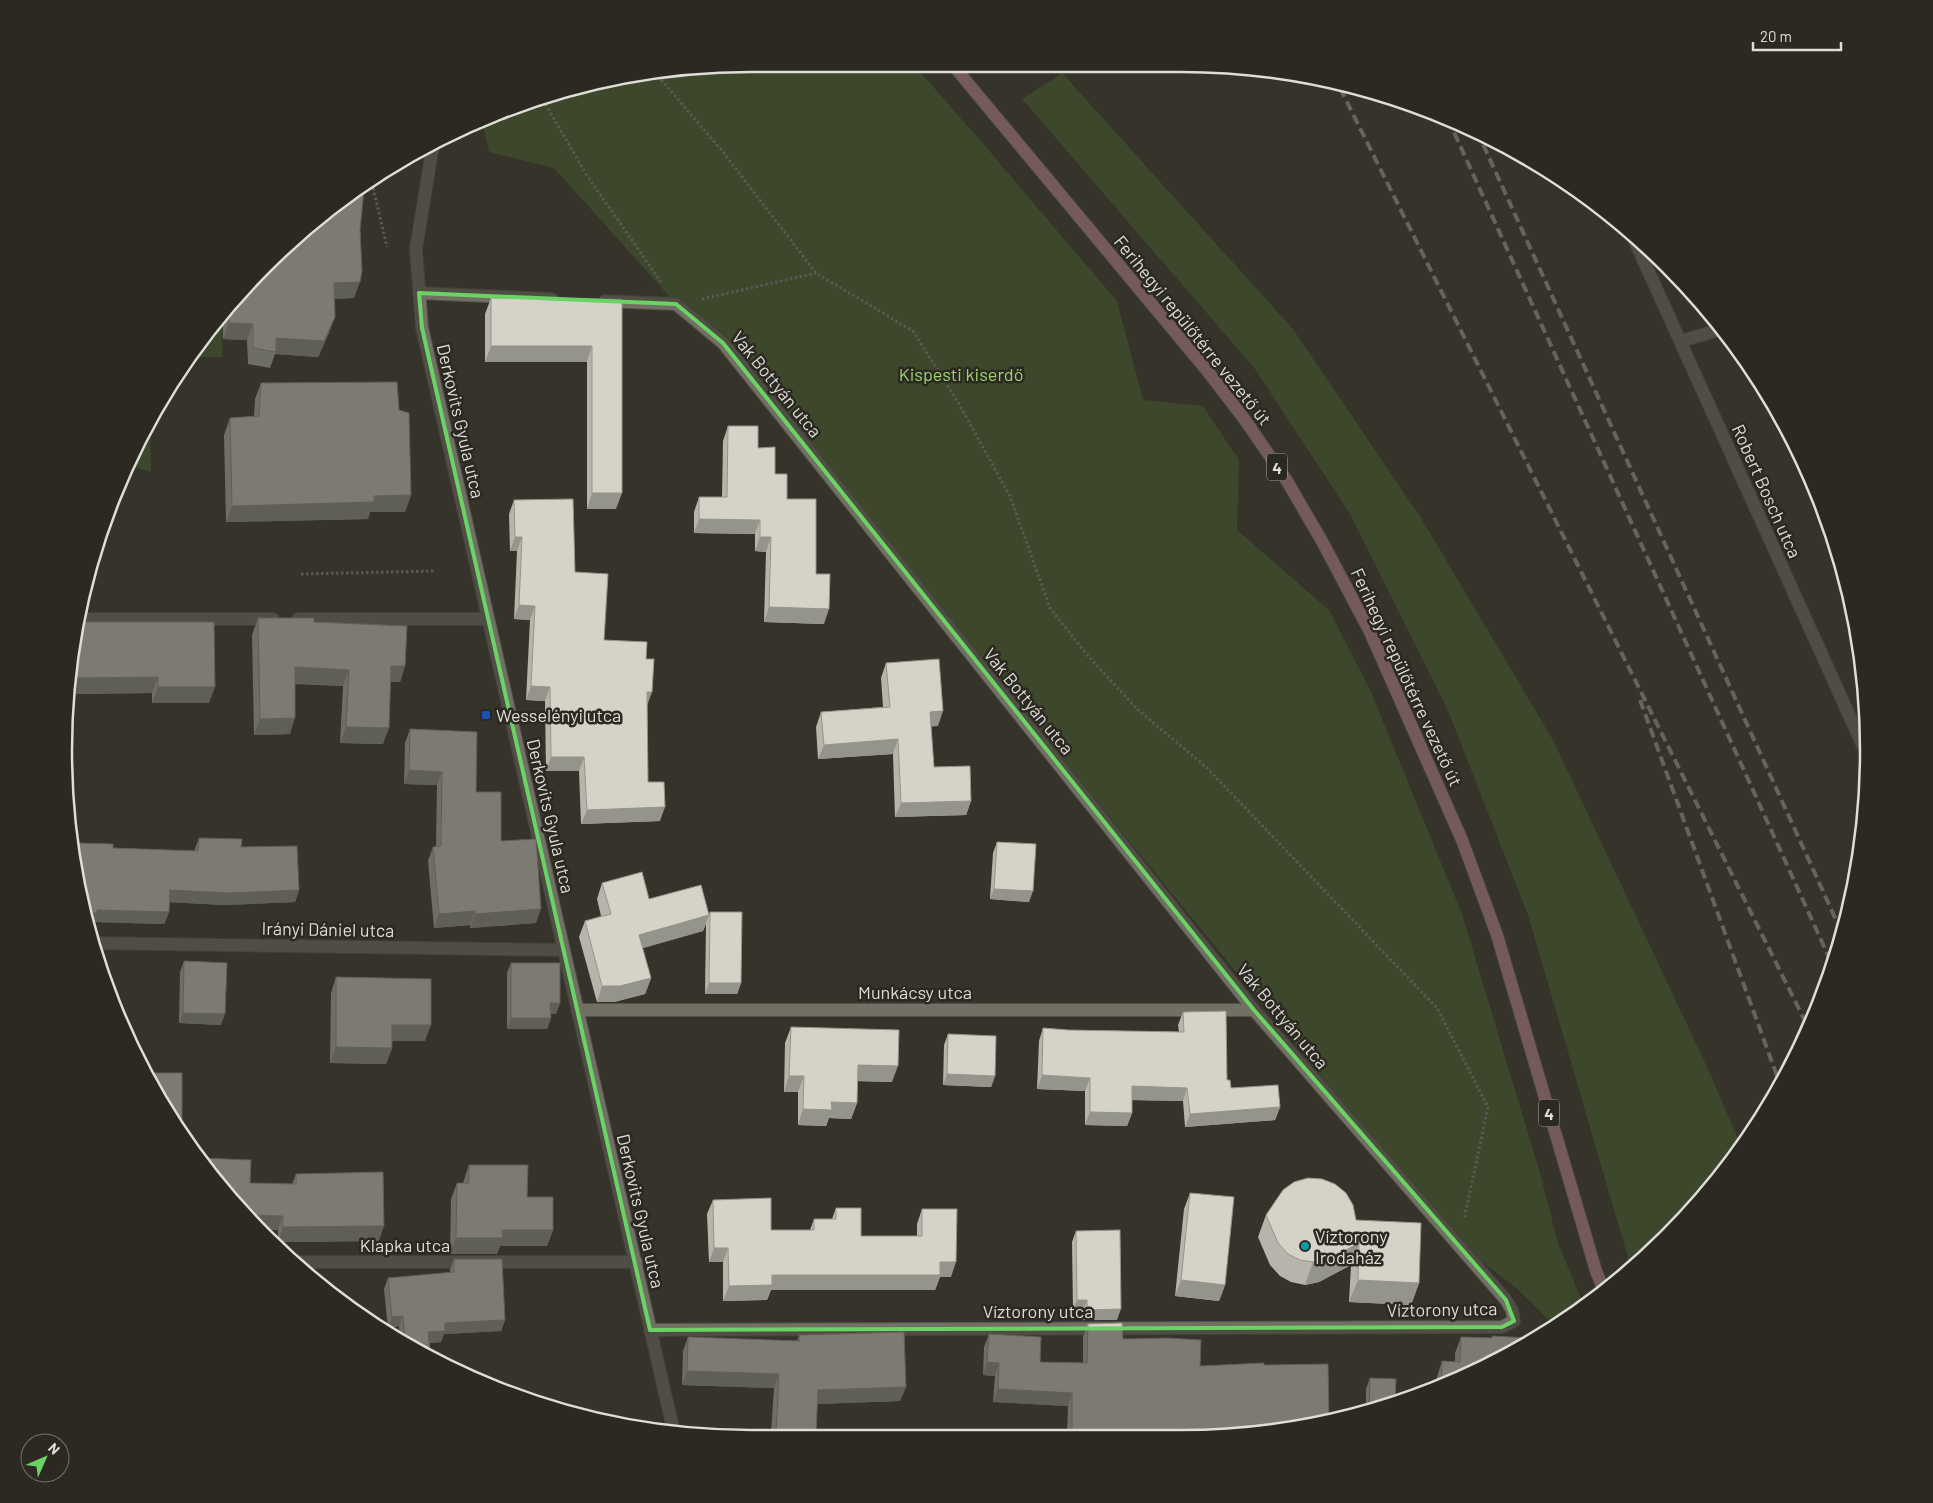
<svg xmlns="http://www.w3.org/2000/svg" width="1933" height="1503" font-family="Barlow,sans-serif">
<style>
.green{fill:#46602e}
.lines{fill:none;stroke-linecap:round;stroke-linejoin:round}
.lane-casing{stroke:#53514a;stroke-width:14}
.street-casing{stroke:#53514a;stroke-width:14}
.primary-casing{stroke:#53514a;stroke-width:14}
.path{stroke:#88867f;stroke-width:3;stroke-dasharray:2.5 2.5;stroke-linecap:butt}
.lane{stroke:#727065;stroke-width:12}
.street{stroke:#727065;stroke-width:12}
.primary{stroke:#c18a90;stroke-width:12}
.rail{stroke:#a19f98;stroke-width:4;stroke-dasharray:10 5;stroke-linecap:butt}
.wall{fill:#b7b5ab}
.shaded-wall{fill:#95948b}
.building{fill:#d5d3c7;stroke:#95948b}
.marked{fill:none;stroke:#6ad363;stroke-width:4;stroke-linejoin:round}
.transit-dot{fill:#1a4fb4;stroke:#2b2921;stroke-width:2}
.culture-dot{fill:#0f9aa8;stroke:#2b2921;stroke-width:2}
.labels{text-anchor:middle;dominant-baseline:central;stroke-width:5;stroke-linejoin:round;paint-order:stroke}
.shield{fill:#2b2921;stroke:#a9a7a1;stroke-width:1}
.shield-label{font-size:16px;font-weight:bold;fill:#dfddd8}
.street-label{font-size:18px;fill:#dfddd8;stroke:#2b2921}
.park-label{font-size:18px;fill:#9ed46d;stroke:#2b2921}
.poi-label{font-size:18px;fill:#dfddd8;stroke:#2b2921;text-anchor:start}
.rim{fill:none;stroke:#dfddd8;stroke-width:2.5}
</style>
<rect width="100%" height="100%" fill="#35332a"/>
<g class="green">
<path d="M751 64H913L979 139 1117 301 1143 400 1203 406 1239 460 1237 530 1329 610 1371 692 1462 914 1540 1173 1558 1243 1584 1306 1563 1323 1556 1327 1514 1286 1457 1243 723 343 676 304 554 168 489 152 483 125 573 87Z"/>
<path d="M1062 73 1293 329 1421 518 1553 740 1708 1069 1742 1148 1668 1238 1631 1268 1528 915 1449 713 1350 514 1255 369 1022 99Z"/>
<path d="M223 320 222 357H195Z"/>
<path d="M150 421 151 472 132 466Z"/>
</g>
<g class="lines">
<defs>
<path id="lane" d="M1681 341 1722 329"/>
<g id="street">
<path d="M433 145 416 249 422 328 674 1433"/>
<path d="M1633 237 1869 759"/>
<path d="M419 293 552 299"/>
<path d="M605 301 676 304 723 343 1254 1010 1506 1300 1512 1310 1514 1321 1502 1327 650 1330"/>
<path d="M81 619H273"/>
<path d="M298 619H488"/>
<path d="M92 943 563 950"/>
<path d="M577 1010H1254"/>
<path d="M295 1262H636"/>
</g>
<path id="primary" d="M952 64 1209 373 1245 420 1287 481 1323 543 1370 632 1462 840 1497 935 1596 1271 1604 1291"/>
</defs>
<use href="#lane" class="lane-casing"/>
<use href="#street" class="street-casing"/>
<use href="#primary" class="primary-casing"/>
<g class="path">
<path d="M658 76 723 152 816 273 913 331 958 402 1010 496 1050 608 1088 656 1137 709 1206 767 1437 1008 1488 1107 1464 1220"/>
<path d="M543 100 586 174 661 282"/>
<path d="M372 183 387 247"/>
<path d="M702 299 816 273"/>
<path d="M301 574 434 571"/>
</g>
<use href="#lane" class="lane"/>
<use href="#street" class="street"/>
<use href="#primary" class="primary"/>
<g class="rail">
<path d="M1340 88 1809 1029"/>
<path d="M1448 119 1832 964"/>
<path d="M1477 131 1842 933"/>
<path d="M1640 700 1780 1084"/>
</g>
</g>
<g class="wall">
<path d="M265 265 354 298 334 299 329 333 318 357 275 354 270 368 248 364 247 340 223 339V320Z"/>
<path d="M491 298 622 299 616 509H587V362H485V314Z"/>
<path d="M261 383 399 410 411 495 405 512H370L368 519 226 522 224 435 230 418 254 416 255 399Z"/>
<path d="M728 426 758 448 775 474 787 499 816 574 824 624 764 622 766 552 755 551V534L694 533V512L699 497H722L723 441Z"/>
<path d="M514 500 575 572 604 640 646 659 648 782 660 821 581 824 579 771H546L545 701 526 700 530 620 514 619 517 551H510L509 514Z"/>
<path d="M258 618 314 622 405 666 400 682H391L383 744 340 743 343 686 295 684 290 734 254 735 252 635Z"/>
<path d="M81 622 209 703H152V693L71 694Z"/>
<path d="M886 663 938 726H931L934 767 971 801 966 815 895 817 893 754 818 759 816 727 821 712 883 707 881 678Z"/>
<path d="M410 729 476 792 501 841 536 923 470 928V925L434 928 428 861 433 847 436 846 437 785 404 784 405 743Z"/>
<path d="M199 838 241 847 299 890 295 902 224 905 169 902V912L164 924 94 922 93 925H87L76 845 77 843 113 848 194 851Z"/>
<path d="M997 842 1029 902 990 899 993 853Z"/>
<path d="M602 883 649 899 709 915 710 912 741 983 737 994H705L706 924 703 931 642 948 651 978 645 994 614 1002H597L579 937 585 921 601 916 597 899Z"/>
<path d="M184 961 221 1025 179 1023 180 972Z"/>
<path d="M511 963 560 1003 556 1014H550L551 1018 547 1029H507V973Z"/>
<path d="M336 977 425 1041H392V1048L386 1064 330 1063 331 993Z"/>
<path d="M1183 1012 1227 1080 1231 1088 1280 1107 1275 1120 1185 1127 1183 1101 1132 1100V1113L1127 1126 1085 1125V1091L1037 1089 1039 1041 1043 1028 1068 1030 1179 1032 1178 1025Z"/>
<path d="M791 1027 892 1082 857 1081V1103L851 1119 829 1118 826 1126 798 1125V1092H784L785 1043Z"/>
<path d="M948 1034 995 1076 991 1087 943 1085 944 1045Z"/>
<path d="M200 1158 250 1183 292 1184 296 1174 379 1241 278 1242V1230H258Z"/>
<path d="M469 1165 527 1197 553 1230 547 1246H500L497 1254H450L451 1199 457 1183H463Z"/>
<path d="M1190 1193 1225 1285 1219 1301 1175 1296 1184 1209Z"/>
<path d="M713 1200 771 1230H810L814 1219H832L836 1208 861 1236H917V1224L922 1209 951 1277H940L935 1290H771L767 1300 723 1301V1262H709L707 1214Z"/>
<path d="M1266 1215 1356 1220 1419 1283 1411 1305 1349 1302 1351 1265 1319 1282 1305 1285 1291 1282 1280 1276 1270 1265 1258 1237Z"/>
<path d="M1076 1231 1117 1320H1083V1311H1073L1072 1242Z"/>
<path d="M454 1259 505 1320 501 1331 444 1334 441 1342 429 1343 430 1351 429 1353 400 1339 399 1326 388 1328 384 1289 388 1278 450 1273V1270Z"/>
<path d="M1088 1324 1123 1339 1200 1366 1271 1433H1067L1068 1406 993 1402 995 1376 983 1375 984 1347 989 1334 1040 1362 1083 1363V1337Z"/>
<path d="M799 1335 906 1387 900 1401 817 1404 816 1433H771L774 1388 682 1385 683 1351 688 1337 797 1341Z"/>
<path d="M1492 1336 1528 1341 1436 1386 1437 1377 1442 1361 1455 1362V1353L1461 1337 1492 1338Z"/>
<path d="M1370 1378 1395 1404 1366 1411V1389Z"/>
</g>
<g class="shaded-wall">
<path d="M360 282 354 298 328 299 334 283Z"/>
<path d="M335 317 329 333 318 357 275 354 276 352V338Z"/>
<path d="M229 323 253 324 247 340 223 339Z"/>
<path d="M491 346H592L587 362H485Z"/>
<path d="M592 493H622L616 509H587Z"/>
<path d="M411 495 405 512H370L368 519 226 522 232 506 374 496Z"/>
<path d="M699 519 760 520 755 534 694 533Z"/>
<path d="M515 537H522L517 551H510Z"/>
<path d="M760 537H771L766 552 755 551Z"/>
<path d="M519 605 535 606 530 620 514 619Z"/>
<path d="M769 607 829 609 824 624 764 622Z"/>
<path d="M391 666H405L400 682H386Z"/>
<path d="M295 667 349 670 343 686 289 683Z"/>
<path d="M158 677 152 693 71 694 73 678Z"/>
<path d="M531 686 550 687 545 701 526 700Z"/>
<path d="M158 687H215L209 703H152Z"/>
<path d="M647 692H652L647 706Z"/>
<path d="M943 711 938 726 925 727 930 712Z"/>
<path d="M295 718 290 734 254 735 260 719Z"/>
<path d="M346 727 389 728 383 744 340 743Z"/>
<path d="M898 739 893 754 818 759 824 745Z"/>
<path d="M551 757H584L579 771H546Z"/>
<path d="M409 770 442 772 437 785 404 784Z"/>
<path d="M971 801 966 815 895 817 901 803Z"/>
<path d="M665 807 660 821 581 824 587 810Z"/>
<path d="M994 889 1033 891 1029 902 990 899Z"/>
<path d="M170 890H299L295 902 224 905 165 902Z"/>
<path d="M541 909 536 923 470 928 475 914Z"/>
<path d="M97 910 169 912 164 924 94 922 93 925H87L85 913Z"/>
<path d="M475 911 470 925 434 928 439 914Z"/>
<path d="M709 915 703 931 633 951 639 935Z"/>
<path d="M651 978 645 994 614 1002H597L602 986Z"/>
<path d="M709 983H741L737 994H705Z"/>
<path d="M550 1003H560L556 1014H546Z"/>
<path d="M183 1013 225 1014 221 1025 179 1023Z"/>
<path d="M511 1018H551L547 1029H507Z"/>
<path d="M392 1025H431L425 1041H386Z"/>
<path d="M336 1047 392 1048 386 1064 330 1063Z"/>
<path d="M858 1065 898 1066 892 1082 852 1081Z"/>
<path d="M947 1074 995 1076 991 1087 943 1085Z"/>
<path d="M1042 1075 1090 1078 1085 1091 1037 1089Z"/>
<path d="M789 1076H804L798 1092H784Z"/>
<path d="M1132 1086 1187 1088 1183 1101 1127 1100Z"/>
<path d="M831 1102 857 1103 851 1119 829 1118 826 1126 798 1125 803 1109Z"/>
<path d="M1280 1107 1275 1120 1185 1127 1190 1114Z"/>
<path d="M1090 1112 1132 1113 1127 1126 1085 1125Z"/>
<path d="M246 1215 283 1216 278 1230H258Z"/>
<path d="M384 1226 379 1241 278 1242 283 1227Z"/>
<path d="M502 1230H553L547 1246H500L497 1254H450L456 1238Z"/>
<path d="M1359 1243 1351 1265 1319 1282 1305 1285 1313 1262Z"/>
<path d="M714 1248H728L723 1262H709Z"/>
<path d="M940 1262H956L951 1277H940L935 1290H771L767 1300 723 1301 729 1286 772 1275Z"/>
<path d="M1181 1280 1225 1285 1219 1301 1175 1296Z"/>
<path d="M1358 1280 1419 1283 1411 1305 1349 1302Z"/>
<path d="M1077 1300H1087L1083 1311H1073Z"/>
<path d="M1121 1309 1117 1320H1083L1087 1310Z"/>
<path d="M403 1316 399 1326 388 1328 392 1317Z"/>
<path d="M505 1320 501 1331 444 1334 441 1342 424 1343 428 1332 445 1323Z"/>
<path d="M987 1362 999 1363 995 1376 983 1375Z"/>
<path d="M687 1371 779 1374 774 1388 682 1385Z"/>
<path d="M906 1387 900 1401 813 1404 818 1390Z"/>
<path d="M998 1389 1072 1393 1068 1406 993 1402Z"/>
<path d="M1267 1424H1312L1271 1433H1263Z"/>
</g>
<g class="building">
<path d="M364 189 360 230 362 271 360 282 334 283 335 317 324 341 276 338V352L253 348V324L229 323V312L265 265Z"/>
<path d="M491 298 622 299V493H592V346H491Z"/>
<path d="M397 382 399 410 409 413 411 495 374 496V502L232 506 230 418 259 416 261 383Z"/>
<path d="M728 426H758V448L775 447V474H787V499H816V574H830L829 609 769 607 771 537H760V520L699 519V497H727Z"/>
<path d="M573 499 575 572 608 574 604 640 647 642 646 659H654L652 692H647L648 782H664L665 807 587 810 584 757H551L550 687 531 686 535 606 519 605 522 537H515L514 500Z"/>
<path d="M258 618H314V622L407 626 405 666H391L389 728 346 727 349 670 295 667V718L260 719Z"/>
<path d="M81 622H214L215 687H158V677L73 678Z"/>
<path d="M939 659 943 711 930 712 934 767 970 766 971 801 901 803 898 739 824 745 821 712 890 707 886 663Z"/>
<path d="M410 729 477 732 476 792H501V841L536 839 541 909 475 914V911L439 914 433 847 441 846 442 772 409 770Z"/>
<path d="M199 838 242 839 241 847 297 846 299 890 229 893 170 890 169 912 97 910V913H85L77 849V843L113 844V848L198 851Z"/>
<path d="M997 842 1036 844 1033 891 994 889Z"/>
<path d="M642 872 649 899 701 885 709 915 639 935 651 978 620 986H602L585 921 611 914 602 883Z"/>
<path d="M710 912H742L741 983H709Z"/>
<path d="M184 961 227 963 225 1014 183 1013Z"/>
<path d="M511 963H560V1003H550L551 1018H511Z"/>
<path d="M336 977 431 979V1025H392V1048L336 1047Z"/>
<path d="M104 978H106L107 988Z"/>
<path d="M1226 1011 1227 1080H1230L1231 1088 1278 1085 1280 1107 1190 1114 1187 1088 1132 1086V1113L1090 1112V1078L1042 1075 1043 1028 1068 1030 1184 1032 1183 1012Z"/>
<path d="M791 1027 899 1030 898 1066 858 1065 857 1103 831 1102 832 1110 803 1109 804 1076H789Z"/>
<path d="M948 1034 996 1036 995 1076 947 1074Z"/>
<path d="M147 1073H182V1136L180 1133Z"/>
<path d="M200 1158 251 1160 250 1183 296 1184V1174L383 1172 384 1226 283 1227V1216L246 1215Z"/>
<path d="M469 1165H528L527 1197H553V1230H502L503 1238H456L457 1183H469Z"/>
<path d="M1308 1178 1322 1179 1335 1184 1346 1193 1353 1205 1356 1220 1421 1223 1419 1283 1358 1280 1359 1243 1327 1260 1313 1262 1300 1260 1288 1254 1278 1243 1266 1215 1283 1190 1294 1182Z"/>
<path d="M1190 1193 1234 1197 1225 1285 1181 1280Z"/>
<path d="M771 1198V1230H814V1219H836V1208H861V1236H922V1209H957L956 1262H940V1275H772V1285L729 1286 728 1248H714L713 1200Z"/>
<path d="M1120 1230 1121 1309 1087 1310V1300H1077L1076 1231Z"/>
<path d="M454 1259H502L505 1320 445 1323V1331L428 1332 430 1351 427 1352 405 1341 403 1316 392 1317 388 1278 454 1272Z"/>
<path d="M1122 1323 1123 1339 1167 1338 1201 1340 1200 1366 1264 1363V1365L1328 1364 1329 1420 1312 1424H1267V1433H1072V1393L998 1389 999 1363 987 1362 989 1334 1041 1337 1040 1362 1087 1363 1088 1324Z"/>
<path d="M904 1332 906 1387 818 1390 816 1433H776L779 1374 687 1371 688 1337 800 1341 799 1335Z"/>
<path d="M1492 1336 1528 1338V1341L1441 1384 1442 1361 1460 1362 1461 1337 1492 1338Z"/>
<path d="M1370 1378 1396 1379 1395 1404 1369 1410Z"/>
</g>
<path d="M0 0H1933V1503H0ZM419 293 676 304 723 343 1254 1010 1506 1300 1514 1321 1502 1327 650 1330 422 328Z" fill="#35332a" fill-opacity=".55" fill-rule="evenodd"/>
<path class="marked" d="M419 293 676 304 723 343 1254 1010 1506 1300 1514 1321 1502 1327 650 1330 422 328Z"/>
<rect class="transit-dot" x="481" y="710" width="10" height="10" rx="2.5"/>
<circle class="culture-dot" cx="1305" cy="1246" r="5"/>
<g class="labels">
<g class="shield">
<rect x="1267" y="453.5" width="20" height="27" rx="4"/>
<rect x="1539" y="1099.5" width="20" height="27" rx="4"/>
</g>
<g class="shield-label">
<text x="1277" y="467">4</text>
<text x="1549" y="1113">4</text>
</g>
<g class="street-label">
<text transform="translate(1193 330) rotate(51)">Ferihegyi repülőtérre vezető út</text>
<text transform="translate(777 384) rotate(51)">Vak Bottyán utca</text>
<text transform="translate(461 421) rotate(77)">Derkovits Gyula utca</text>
<text transform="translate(1767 491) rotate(66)">Robert Bosch utca</text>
<text transform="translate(1407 677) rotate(65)">Ferihegyi repülőtérre vezető út</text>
<text transform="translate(1029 701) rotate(51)">Vak Bottyán utca</text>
<text transform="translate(551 816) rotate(77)">Derkovits Gyula utca</text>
<text transform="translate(328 929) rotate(1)">Irányi Dániel utca</text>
<text x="915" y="992">Munkácsy utca</text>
<text transform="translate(1283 1016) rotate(50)">Vak Bottyán utca</text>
<text transform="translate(641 1211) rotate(77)">Derkovits Gyula utca</text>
<text x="405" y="1245">Klapka utca</text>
<text transform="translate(1442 1309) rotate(-1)">Víztorony utca</text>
<text x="1038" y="1311">Víztorony utca</text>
</g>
<g class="park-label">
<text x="961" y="374">Kispesti kiserdő</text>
</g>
<g class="poi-label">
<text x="496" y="715">Wesselényi utca</text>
<text x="1315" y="1236">Víztorony<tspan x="1315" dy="21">Irodaház</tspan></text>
</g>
</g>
<path d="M0 0H1933V1503H0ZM751 72H1181A679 679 0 0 1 1860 751V751A679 679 0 0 1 1181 1430H751A679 679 0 0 1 72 751V751A679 679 0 0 1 751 72Z" fill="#2b2921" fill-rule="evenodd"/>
<path class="rim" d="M751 72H1181A679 679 0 0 1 1860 751V751A679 679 0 0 1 1181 1430H751A679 679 0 0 1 72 751V751A679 679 0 0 1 751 72Z"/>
<g transform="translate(45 1458) rotate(45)"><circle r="24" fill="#2b2921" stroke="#73716a"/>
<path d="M0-4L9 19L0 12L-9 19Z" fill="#6ad363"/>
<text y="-8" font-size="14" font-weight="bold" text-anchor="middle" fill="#dfddd8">N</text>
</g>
<path d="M1753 42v8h88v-8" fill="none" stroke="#dfddd8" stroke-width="2.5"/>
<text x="1760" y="42" font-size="15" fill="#dfddd8" stroke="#2b2921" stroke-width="4" paint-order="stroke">20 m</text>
</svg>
